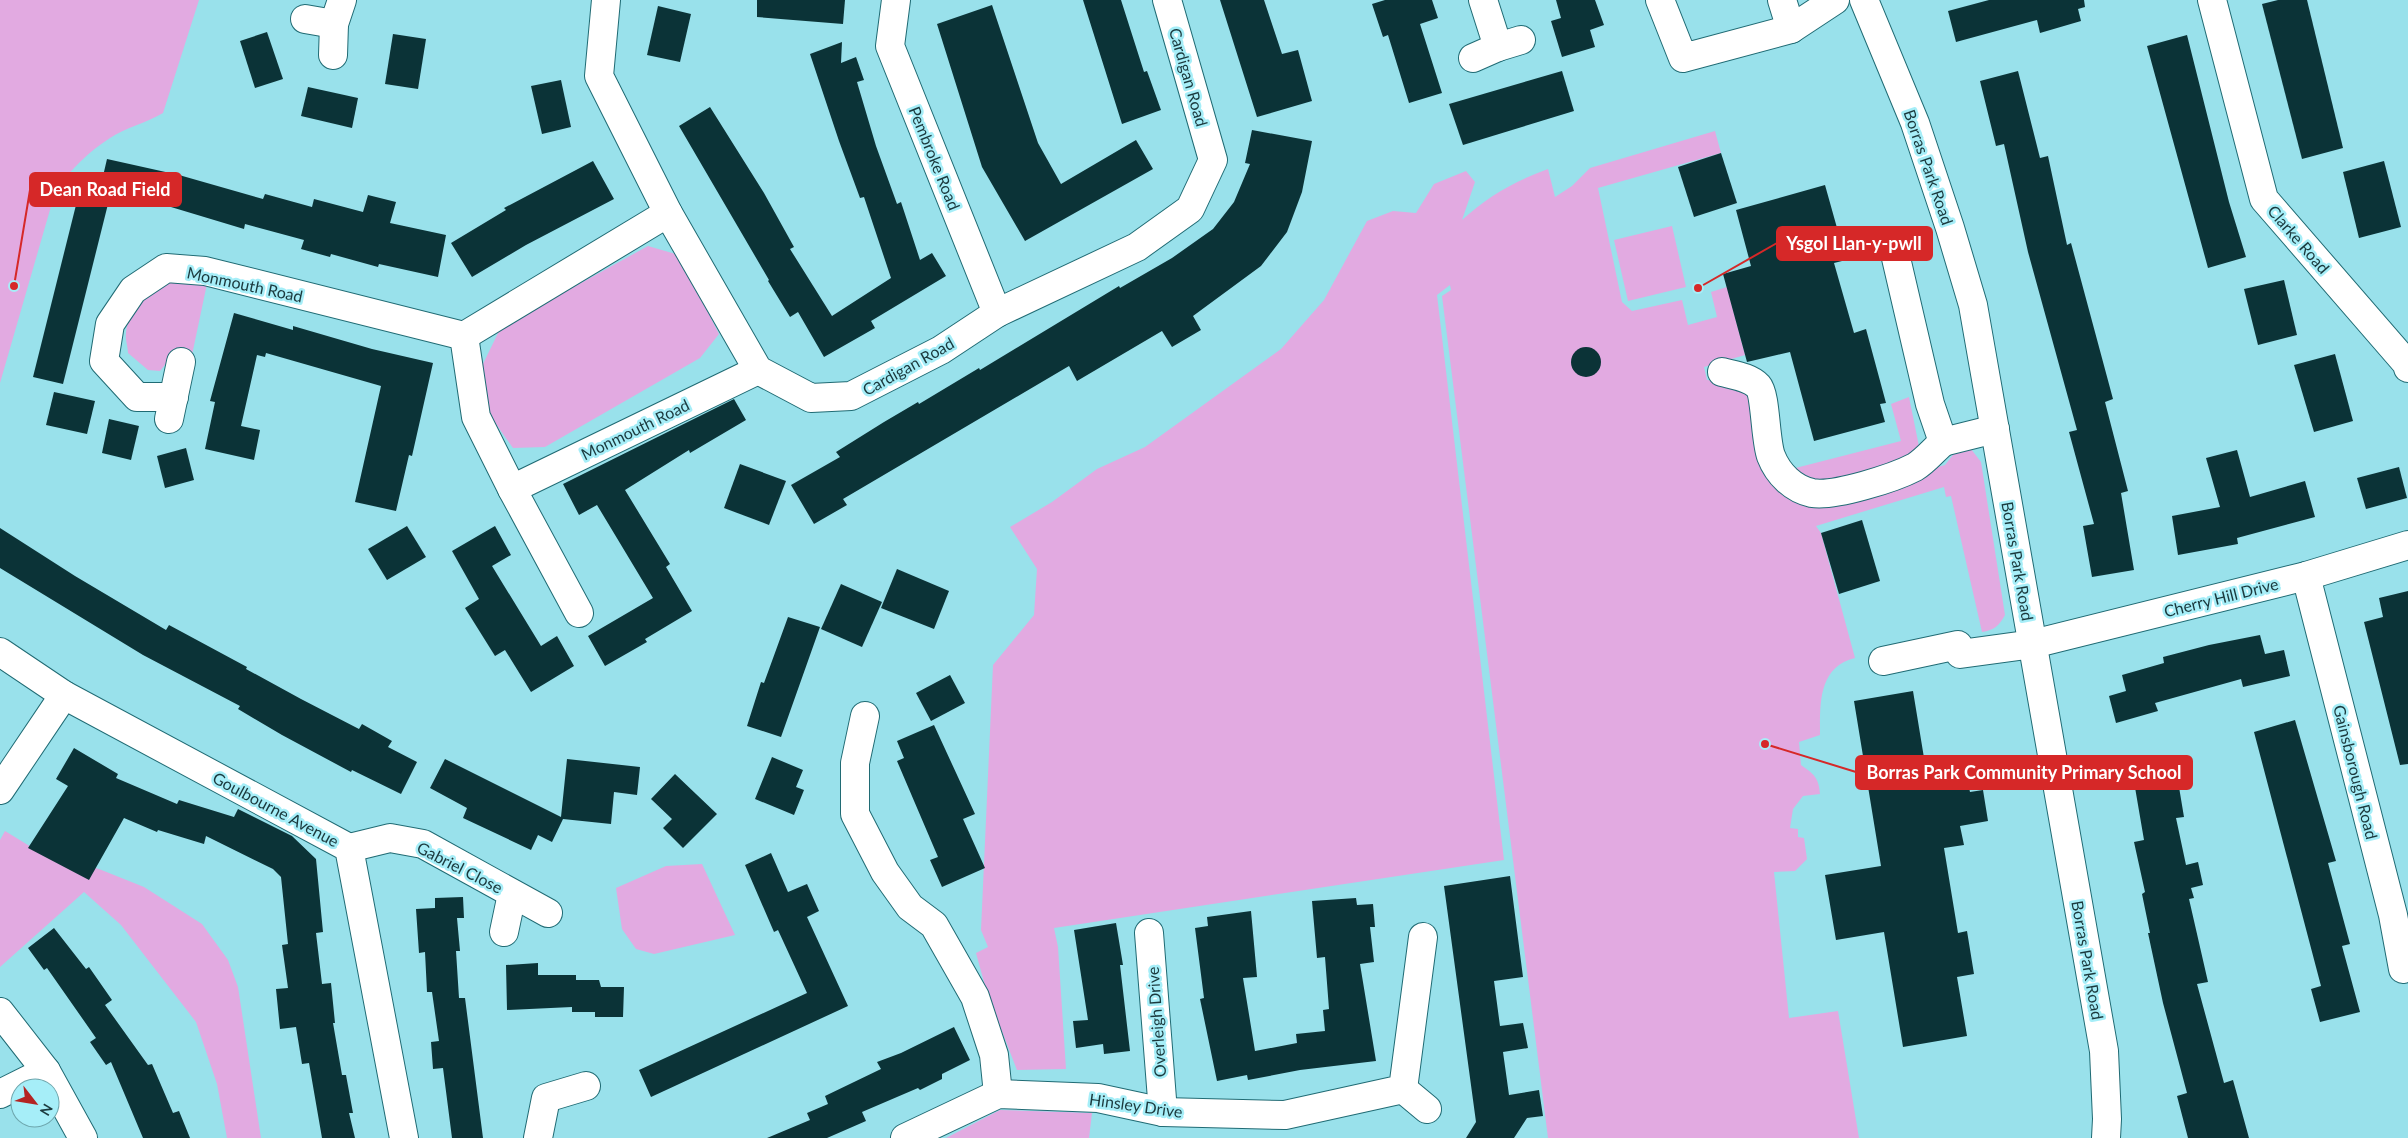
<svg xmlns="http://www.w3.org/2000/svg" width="2408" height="1138" font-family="Lato,sans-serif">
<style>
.green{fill:#e2aae1}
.building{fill:#0b3337}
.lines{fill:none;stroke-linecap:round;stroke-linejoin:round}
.minor-casing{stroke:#206b74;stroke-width:30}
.minor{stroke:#fff;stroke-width:28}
.labels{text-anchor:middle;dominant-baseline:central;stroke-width:5;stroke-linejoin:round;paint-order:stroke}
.street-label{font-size:16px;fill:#1b393d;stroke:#a6eef8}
.leader{fill:none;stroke:#d62828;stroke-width:2}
.callout-dot{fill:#d62828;stroke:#a6eef8;stroke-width:2}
.callout{fill:#d62828;stroke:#d62828;stroke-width:2}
.callout-label{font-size:18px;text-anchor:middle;font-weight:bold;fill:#fff}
</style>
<rect width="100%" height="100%" fill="#99e1eb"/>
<g class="green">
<path d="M0 0H199L163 113C146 123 125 128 110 138 88 152 72 169 56 189L0 383Z"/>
<path d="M1715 131 1721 153 1598 188 1622 302 1632 311 1682 300 1688 325 1717 317 1711 292 1727 287 1745 355 1704 367 1707 380C1720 382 1732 380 1743 390 1754 399 1767 458 1772 474L1901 441 1891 404 1909 397 1924 471 1945 465 1956 451 1968 445 1981 462 2005 615C1999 626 1994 630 1982 632L1951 496 1946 497 1944 487 1816 526 1821 533 1855 658C1818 667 1820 704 1820 735L1799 742 1801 765C1814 774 1819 778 1820 794L1803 796 1793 809 1790 828 1798 829V837L1804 838 1807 859 1795 871 1774 872 1789 1018 1838 1011 1859 1138H1548L1442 296 1451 290 1450 285 1437 295 1504 860 1054 928 1058 947 1066 1069 1017 1070 987 993 976 953 988 947 981 930 993 665 1034 615 1037 569 1010 527 1052 502 1097 469 1145 447 1281 349 1324 300 1367 221 1393 211 1416 213 1434 184 1466 171 1475 182 1462 220C1488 196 1515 181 1548 169L1555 197 1572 186 1590 168Z"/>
<path d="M1672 226 1686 287 1628 301 1614 240Z"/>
<path d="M648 246 679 255 719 334 700 358 545 447 513 448 488 413 481 368 501 327Z"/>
<path d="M170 278 208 279 192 355 172 350 168 361 160 371 148 370 128 353C128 347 125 339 126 333 128 308 150 289 170 278Z"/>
<path d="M5 831 41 853 99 869 144 887 202 924 228 960 238 987 261 1138H227L217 1084 196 1022 121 925 84 892 0 967V840Z"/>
<path d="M702 864 735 935 654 954 636 949 622 929 616 888 666 866Z"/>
<path d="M1000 1110 1092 1113 1089 1138H946Z"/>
</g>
<g class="building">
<path d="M757 0H845L843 24 757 17Z"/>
<path d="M1083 0H1121L1144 72 1147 71 1161 110 1122 124Z"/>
<path d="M1220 0H1264L1282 54 1298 50 1312 101 1257 117Z"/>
<path d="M1385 0H1432L1438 18 1420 24 1442 93 1409 103 1388 35 1383 37 1372 4Z"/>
<path d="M1556 0H1595L1604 25 1590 30 1595 47 1562 57 1551 21 1561 18Z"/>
<path d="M1989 0H2084L2085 7 2078 9 2081 21 2040 33 2037 20 1956 42 1948 11Z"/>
<path d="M2278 0H2307L2343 148 2302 159 2262 4Z"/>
<path d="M992 5 1038 143 1061 184 1136 140 1153 169 1025 241 982 167 937 24Z"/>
<path d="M658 6 691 14 680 62 647 55Z"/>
<path d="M267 32 283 79 255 88 240 41Z"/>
<path d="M393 34 426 39 418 89 385 84Z"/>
<path d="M2187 35 2229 202 2246 257 2208 268 2147 46Z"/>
<path d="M842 42 841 63 856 57 864 80 857 82 876 146 897 204 901 202 920 260 932 253 946 276 871 321 875 328 824 357 798 312 790 317 768 281 769 280 679 126 710 107 764 193 794 247 790 249 832 316 891 278 864 197 860 198 839 141 810 54Z"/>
<path d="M1562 71 1574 111 1463 145 1449 104Z"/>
<path d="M2018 71 2040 158 2048 156 2067 245 2071 243 2113 399 2105 402 2128 491 2121 493 2134 570 2092 577 2083 526 2094 524 2069 432 2077 430 2028 252 2004 144 1996 146 1980 81Z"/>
<path d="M561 80 571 127 542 134 531 86Z"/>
<path d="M308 87 358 98 352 128 301 116Z"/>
<path d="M1252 130 1312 141 1302 192 1287 232 1261 266 1193 316 1201 330 1172 347 1162 331 1077 381 1069 366 843 499 847 505 814 524 791 485 840 457 836 452 884 422 918 402 919 404 979 368 980 370 1119 286 1120 288 1172 258 1213 229 1234 202 1250 164 1245 163Z"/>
<path d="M1721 153 1737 203 1694 217 1678 167Z"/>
<path d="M107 159 179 175 263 199 265 194 312 207 314 199 363 212 368 195 396 202 390 223 446 235 438 277 379 264 378 267 331 254 330 257 301 249 304 240 245 224 244 229 161 204 100 189Z"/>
<path d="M593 161 614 199 526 245 472 277 451 243 506 210 504 208Z"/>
<path d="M2384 161 2401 227 2359 238 2343 172Z"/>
<path d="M1825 185 1846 260 1834 263 1854 333 1866 329 1886 403 1880 404 1885 422 1814 441 1790 352 1747 362 1723 274 1751 266 1736 210Z"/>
<path d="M79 193 109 200 63 384 33 377Z"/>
<path d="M2284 280 2297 335 2258 345 2244 289Z"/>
<path d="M234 313 293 330V326L372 349 433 363 412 456 409 455 396 511 355 502 381 386 266 353 265 357 257 355 241 426 260 430 254 460 205 449 215 402 210 401Z"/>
<circle cx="1586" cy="362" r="15"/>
<path d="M2335 354 2353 421 2314 432 2294 365Z"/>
<path d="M54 392 95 401 87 434 46 425Z"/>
<path d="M734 399 746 420 690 453 689 450 625 490 670 564 666 567 692 611 645 639 647 642 605 666 588 636 653 598 597 505 579 515 563 484Z"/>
<path d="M109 419 139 426 131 460 102 453Z"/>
<path d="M186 448 194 480 165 488 157 456Z"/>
<path d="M2237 450 2250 497 2305 481 2315 517 2237 538 2238 544 2178 555 2172 516 2220 507 2206 458Z"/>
<path d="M740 464 786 481 769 525 724 508Z"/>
<path d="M2399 467 2407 498 2366 509 2357 478Z"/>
<path d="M1862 520 1880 581 1839 594 1821 533Z"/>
<path d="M407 526 426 557 387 580 368 549Z"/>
<path d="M495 526 511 555 492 566 541 646 557 636 574 666 531 692 505 650 495 656 465 608 479 599 452 551Z"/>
<path d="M0 528 75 576 166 630 169 625 247 667 246 669 301 699 359 729 362 724 392 741 388 747 417 762 401 794 352 770 351 772 282 735 238 709 240 706 143 655 0 568Z"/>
<path d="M897 569 949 591 934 629 881 608Z"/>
<path d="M841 584 882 602 862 647 821 629Z"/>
<path d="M2408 591V764L2400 765 2364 622 2383 617 2379 598Z"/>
<path d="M788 617 820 627 781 737 747 726 761 682 764 683Z"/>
<path d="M2260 635 2265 654 2284 650 2290 676 2243 687 2241 679 2155 703 2158 711 2116 723 2109 696 2126 691 2122 675 2164 663 2163 657 2209 645Z"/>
<path d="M950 675 965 703 931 721 916 693Z"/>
<path d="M1913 691 1927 776 1965 770 1970 792 1983 790 1988 821 1960 826 1964 845 1944 848 1958 933 1967 931 1974 974 1957 977 1967 1036 1903 1047 1884 932 1836 940 1825 875 1881 866 1854 701Z"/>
<path d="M2295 720 2336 861 2328 863 2350 944 2342 946 2360 1012 2320 1022 2311 989 2321 986 2254 732Z"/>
<path d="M934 725 975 814 963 819 985 868 942 887 930 860 938 857 897 761 904 758 897 741Z"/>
<path d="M74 748 118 774 116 778 177 804 179 800 234 817 238 809 292 836 316 859 323 932 316 933 322 984 331 983 335 1023H333L342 1075H346L353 1113H349L355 1138H322L309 1063 302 1064 296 1027 280 1029 276 989 288 988 282 945 288 944 281 877 273 869 206 836 204 844 158 830 157 832 124 818 89 880 28 848 68 786 56 779Z"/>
<path d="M772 757 803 770 796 787 804 790 794 815 755 799Z"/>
<path d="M2174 757 2184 817 2176 818 2186 865 2198 862 2203 885 2191 888 2194 898 2189 899 2208 982 2197 984 2224 1083 2233 1080 2249 1138H2188L2177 1096 2187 1093 2163 1003 2148 933H2150L2142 894 2145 892 2134 842 2144 840 2131 764Z"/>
<path d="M445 759 561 817 567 759 640 767 637 795 614 792 611 824 563 819 552 842 538 835 531 850 463 818 467 808 430 788Z"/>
<path d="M675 774 717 814 683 848 663 828 672 819 651 799Z"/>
<path d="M771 853 788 892 807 884 819 911 807 917 848 1006 651 1097 639 1070 807 993 778 930 774 932 745 865Z"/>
<path d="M1510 876 1523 977 1494 981 1500 1026 1523 1023 1528 1048 1503 1052 1509 1095 1539 1090 1543 1116 1527 1118 1514 1138H1466L1476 1122 1444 886Z"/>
<path d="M463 897 464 918H457L460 951H456L459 998H465L483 1138H452L443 1068 433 1069 431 1042 439 1041 432 992H427L425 952 419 953 416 909 435 908V898Z"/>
<path d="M1356 898 1357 905 1373 904 1375 927H1370L1374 962 1360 964 1376 1061 1300 1070 1248 1080 1247 1075 1217 1081 1200 999 1204 998 1195 928 1208 926 1207 917 1251 911 1257 977 1243 978 1255 1051 1297 1043 1296 1034 1325 1031 1323 1010 1329 1009 1325 957 1317 958 1312 901Z"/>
<path d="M1116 923 1123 965H1120L1130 1051 1104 1054 1103 1044 1076 1048 1073 1021 1088 1020 1074 930Z"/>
<path d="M54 928 86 969 89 967 112 1000 105 1005 148 1065 152 1064 173 1113 179 1111 190 1138H143L111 1062 106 1065 90 1042 96 1038 47 968 44 970 28 948Z"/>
<path d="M538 963V975H576V980H599L601 987H624L623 1017H595V1012H572V1007L507 1010 506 965Z"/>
<path d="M954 1027 970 1060 942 1074V1079L920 1090 918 1088 862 1112 866 1121 827 1138H767L810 1120 807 1113 828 1104 825 1096 881 1069 877 1062 901 1053Z"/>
</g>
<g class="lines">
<defs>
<g id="minor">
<path d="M606 0 599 76 668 213 758 370 811 398 851 396 941 350 997 313 1137 247 1190 209 1213 160 1167 0"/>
<path d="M896 0 890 46 997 313"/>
<path d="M1483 0 1498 47 1521 40"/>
<path d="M1660 0 1683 58 1791 29 1835 0"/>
<path d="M1782 0 1791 29"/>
<path d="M1864 0 1915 123 1950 228 1973 305 2104 1051 2107 1119 2106 1138"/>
<path d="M2212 0 2264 199 2407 364 2408 368"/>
<path d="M305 19 334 24"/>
<path d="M333 55 334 24 342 0"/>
<path d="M1473 58 1498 47"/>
<path d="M1896 258 1930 404 1943 442 1995 429"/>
<path d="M464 336 668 213"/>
<path d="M1722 372C1733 375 1750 377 1758 386 1766 395 1765 440 1771 456 1778 474 1793 489 1812 493 1834 497 1894 478 1915 467 1925 461 1934 450 1943 442"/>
<path d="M174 397H137L104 361 110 324 133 290 166 268 205 271 464 336 476 417 512 489"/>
<path d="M169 419 181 362"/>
<path d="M2306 576 2393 915 2403 969"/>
<path d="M579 613 512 489 758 370"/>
<path d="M0 652 64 695 349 848 404 1138"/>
<path d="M1883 661 1958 645 1960 654 2033 644 2306 576 2408 545"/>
<path d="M865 716 855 763V814L885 872 910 907 934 925 975 997 994 1055 998 1094"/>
<path d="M0 790 64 695"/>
<path d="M349 848 390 838 423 844 548 913"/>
<path d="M504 932 512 894"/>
<path d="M1149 933 1163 1112"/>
<path d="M0 1012 46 1071 83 1138"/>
<path d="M1403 1089 1427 1109"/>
<path d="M0 1094 46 1071"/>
<path d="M538 1138 546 1098 586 1086"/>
<path d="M905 1138 998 1094 1098 1098 1163 1112 1285 1115 1403 1089 1423 937"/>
</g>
</defs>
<use href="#minor" class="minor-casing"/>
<use href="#minor" class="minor"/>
</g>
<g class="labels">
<g class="street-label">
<text transform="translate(1189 77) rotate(74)">Cardigan Road</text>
<text transform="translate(935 158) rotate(68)">Pembroke Road</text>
<text transform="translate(1929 167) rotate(71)">Borras Park Road</text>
<text transform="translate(2299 239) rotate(49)">Clarke Road</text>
<text transform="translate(245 284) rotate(12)">Monmouth Road</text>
<text transform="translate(908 366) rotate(-29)">Cardigan Road</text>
<text transform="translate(635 429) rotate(-26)">Monmouth Road</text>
<text transform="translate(2018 561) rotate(80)">Borras Park Road</text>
<text transform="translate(2221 597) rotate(-14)">Cherry Hill Drive</text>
<text transform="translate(2356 772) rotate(76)">Gainsborough Road</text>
<text transform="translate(276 809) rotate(28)">Goulbourne Avenue</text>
<text transform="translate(460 867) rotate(27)">Gabriel Close</text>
<text transform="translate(2088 960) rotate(80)">Borras Park Road</text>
<text transform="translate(1156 1022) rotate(-94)">Overleigh Drive</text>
<text transform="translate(1136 1105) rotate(8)">Hinsley Drive</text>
</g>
</g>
<path class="leader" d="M14 286L30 190M1698 288L1777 243M1765 744L1856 772"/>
<g class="callout-dot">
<circle cx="14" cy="286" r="5"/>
<circle cx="1698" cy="288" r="5"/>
<circle cx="1765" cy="744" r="5"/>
</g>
<g class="callout">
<rect x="30" y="173" width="151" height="33" rx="5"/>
<rect x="1777" y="227" width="155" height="33" rx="5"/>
<rect x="1856" y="756" width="336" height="33" rx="5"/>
</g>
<g class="callout-label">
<text x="105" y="196">Dean Road Field</text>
<text x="1854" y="250">Ysgol Llan-y-pwll</text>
<text x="2024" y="779">Borras Park Community Primary School</text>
</g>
<g transform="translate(35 1103) rotate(121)"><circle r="24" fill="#a6eef8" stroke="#6ea6ad"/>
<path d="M0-4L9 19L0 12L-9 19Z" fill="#b42423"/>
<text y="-8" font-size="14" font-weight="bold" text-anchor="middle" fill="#1b393d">N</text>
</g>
</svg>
